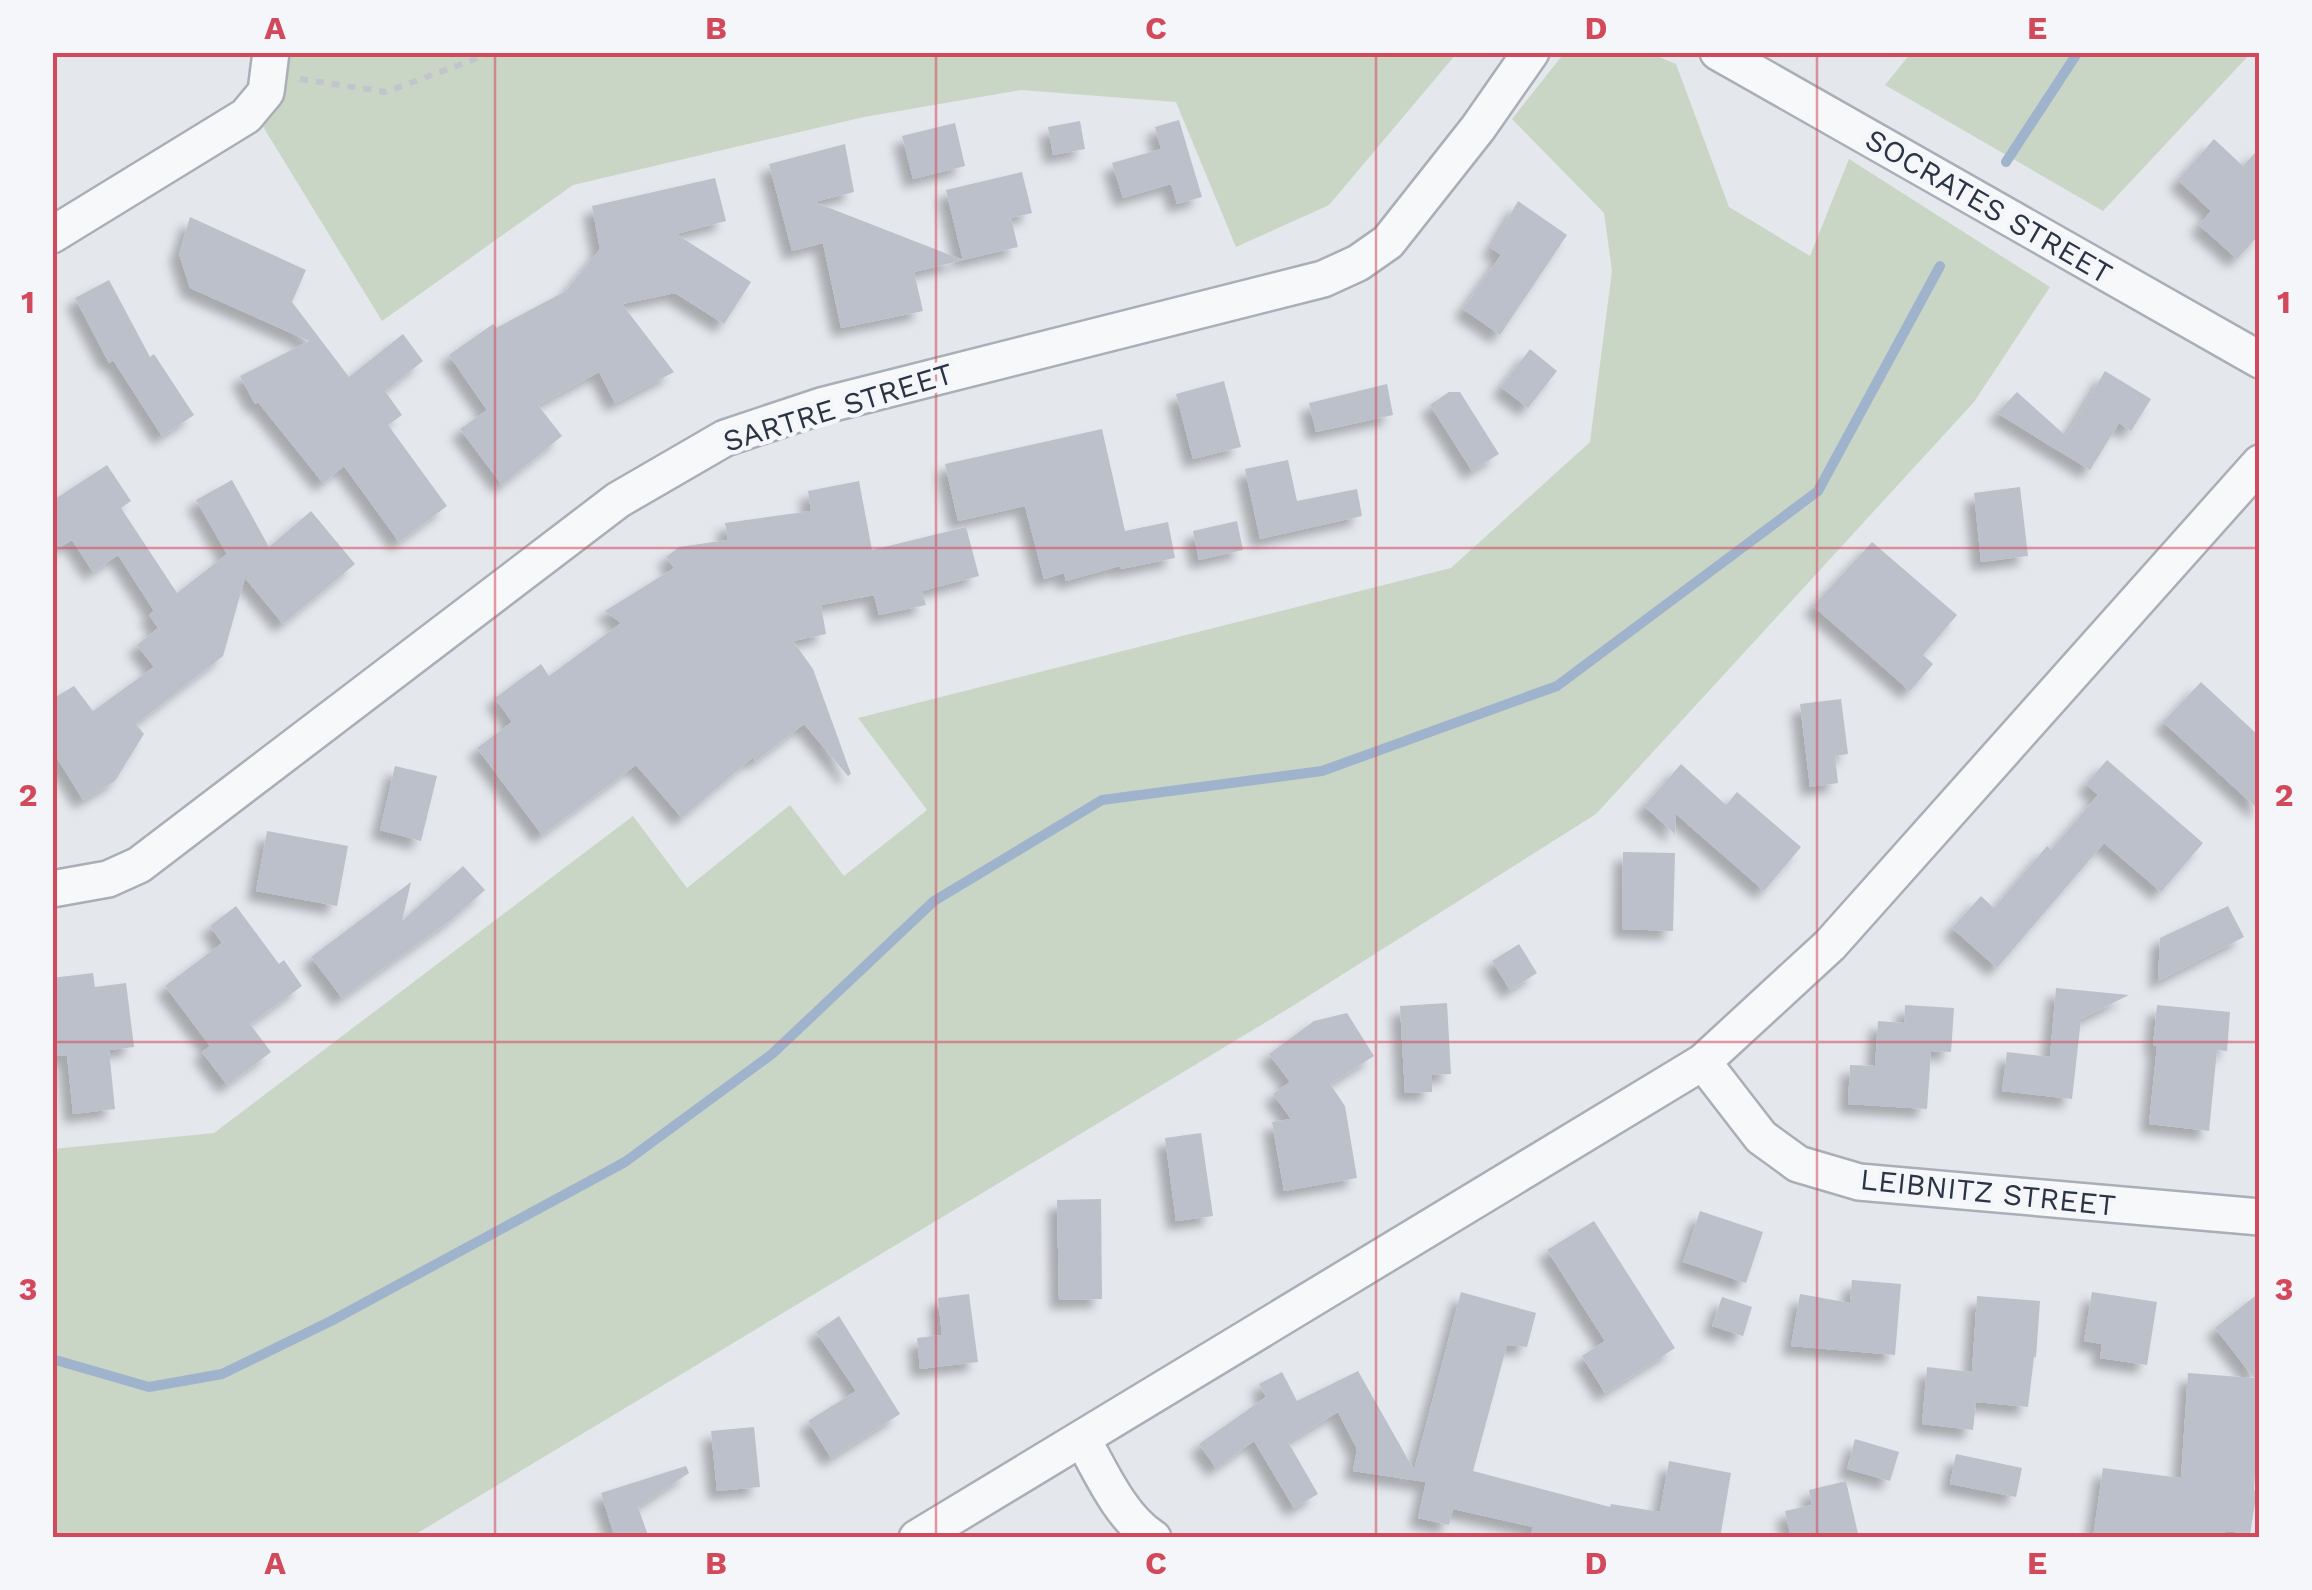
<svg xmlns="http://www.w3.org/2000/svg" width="2312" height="1590" font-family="'Work Sans',sans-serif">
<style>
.green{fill:#c9d6c5}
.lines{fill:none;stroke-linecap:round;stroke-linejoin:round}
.stream{stroke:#9fb4cc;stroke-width:10}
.building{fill:#bbc0ca;filter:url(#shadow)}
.minor-casing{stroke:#a9aeb7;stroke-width:40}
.path{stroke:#c2c5cb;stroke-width:6;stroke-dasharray:8 8;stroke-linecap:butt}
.minor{stroke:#f7f8fa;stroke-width:35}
.grid{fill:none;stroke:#d1495b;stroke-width:2.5;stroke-opacity:0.55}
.labels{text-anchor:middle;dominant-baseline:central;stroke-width:9;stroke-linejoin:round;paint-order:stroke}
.street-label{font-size:30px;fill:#2b3445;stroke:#f4f6f9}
.neatline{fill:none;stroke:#d1495b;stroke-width:4}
.grid-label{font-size:32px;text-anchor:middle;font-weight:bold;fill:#d1495b}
</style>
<defs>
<filter id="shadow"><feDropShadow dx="-9" dy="9" stdDeviation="5" flood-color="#0004"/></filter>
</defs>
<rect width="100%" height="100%" fill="#e4e7ec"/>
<g class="green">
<path d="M1565 52 1649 53 1676 64 1729 207 1810 256 1849 159 2050 287 1974 402 1596 814 1291 1007 411 1537H53V1149L214 1133 633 816 687 888 790 805 844 876 927 810 858 718 1451 568 1590 442 1612 271 1604 213 1512 119Z"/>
<path d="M289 53H1457L1329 205 1236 247 1176 102 1021 90 864 117 573 185 382 321 262 125 281 95Z"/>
<path d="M1911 53V52L2251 53 2103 211 1885 85Z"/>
</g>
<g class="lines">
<g class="stream">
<path d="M2006 162 2078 52"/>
<path d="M52 1359 149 1387 222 1374 331 1321 625 1162 772 1054 934 901 1102 800 1322 771 1557 686 1818 491 1940 266"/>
</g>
</g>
<g class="building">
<path d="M1179 120 1202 197 1177 204 1171 184 1123 198 1112 163 1161 149 1155 127Z"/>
<path d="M1080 121 1085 149 1053 155 1048 127Z"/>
<path d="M955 123 965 166 913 179 902 136Z"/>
<path d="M2214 139 2243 166 2260 147V234L2237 259 2199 225 2211 211 2178 180Z"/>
<path d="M845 144 854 192 814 202 963 260 914 272 923 311 841 328 823 243 792 251 769 164Z"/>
<path d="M1022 172 1032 213 1011 218 1018 247 963 260 946 190Z"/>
<path d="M715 178 726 221 676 234 751 282 724 324 675 293 622 304 674 372 615 403 599 372 538 405 562 436 502 485 460 429 487 410 449 355 493 324 496 328 566 291 600 249 592 206Z"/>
<path d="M1518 201 1567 235 1500 335 1463 309 1501 255 1491 248Z"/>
<path d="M190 217 306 270 292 302 349 377 403 334 423 361 385 391 402 415 388 425 447 506 399 542 344 466 323 483 258 402 255 404 240 376 309 341 190 288 179 254Z"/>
<path d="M109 280 150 357 154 354 194 415 162 436 113 360 109 363 75 298Z"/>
<path d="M1530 349 1557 371 1528 408 1501 387Z"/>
<path d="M2105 371 2151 399 2131 431 2119 423 2090 470 1997 413 2017 392 2066 436Z"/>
<path d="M1224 381 1241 447 1193 459 1176 394Z"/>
<path d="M1387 384 1393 415 1316 432 1309 403Z"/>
<path d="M1449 392H1460L1499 454 1472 471 1430 405Z"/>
<path d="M1102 429 1125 531 1168 522 1175 558 1121 569 1120 566 1066 581 1064 573 1044 579 1025 506 958 521 945 464Z"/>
<path d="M1288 460 1297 501 1357 489 1362 516 1260 539 1245 469Z"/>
<path d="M107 465 131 501 121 508 177 593 227 554 196 500 232 480 269 547 311 511 355 564 283 624 245 578 223 656 136 724 144 734 115 781 83 800 52 750V699L74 686 93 711 154 667 137 645 158 628 149 615 154 611 118 555 93 572 72 540 52 552V501Z"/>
<path d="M859 481 872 550 966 527 979 576 922 591 926 605 879 615 874 595 821 605 826 634 793 641 813 669 851 774 848 776 804 724 756 761 753 757 682 818 636 765 542 835 477 748 512 722 495 698 541 664 549 676 621 623 605 611 674 568 666 557 679 547 728 540 725 523 811 511 808 491Z"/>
<path d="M2020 487 2028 556 1981 562 1974 493Z"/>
<path d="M1237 521 1243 550 1199 560 1193 531Z"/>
<path d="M1872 542 1957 615 1923 655 1933 664 1910 691 1813 606Z"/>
<path d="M2201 682 2260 737V811L2163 722Z"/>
<path d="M1841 699 1848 754 1835 756 1838 783 1810 787 1800 704Z"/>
<path d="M2107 760 2203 843 2161 892 2104 843 1997 968 1952 928 1981 896 1994 908 2047 846 2051 850 2098 795 2086 784Z"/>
<path d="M1681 764 1726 805 1737 792 1801 847 1764 891 1676 814 1675 834 1644 806Z"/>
<path d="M395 766 437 776 421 841 380 830Z"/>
<path d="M267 831 348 846 337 906 256 891Z"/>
<path d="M1623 852 1675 853 1673 931 1622 929Z"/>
<path d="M463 866 485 890 451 920 342 998 311 957 411 882 402 921Z"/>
<path d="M236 906 279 964 284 960 302 986 250 1024 271 1052 227 1085 202 1052 210 1046 165 986 222 943 210 926Z"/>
<path d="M2228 906 2244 937 2158 981 2160 938Z"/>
<path d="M1519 944 1537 973 1510 990 1492 961Z"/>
<path d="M93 973 95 987 126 983 134 1047 109 1050 115 1109 73 1114 67 1055 52 1056V978Z"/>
<path d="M2056 988 2129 995 2081 1019 2072 1099 2002 1091 2007 1052 2050 1057Z"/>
<path d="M1447 1003 1451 1074 1432 1075V1092L1405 1093 1400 1006Z"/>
<path d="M1905 1005 1954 1008 1951 1052 1931 1051 1927 1109 1848 1104 1850 1065 1875 1066 1878 1021 1904 1023Z"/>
<path d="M2157 1005 2230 1012 2227 1051 2217 1050 2209 1131 2149 1124 2157 1046H2153Z"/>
<path d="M1347 1013 1374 1056 1330 1084 1345 1106 1357 1178 1284 1191 1272 1122 1291 1119 1273 1094 1290 1082 1269 1054 1314 1021Z"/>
<path d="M1201 1133 1213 1216 1176 1221 1165 1138Z"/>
<path d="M1101 1199 1102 1299 1059 1300 1057 1200Z"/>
<path d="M1700 1211 1763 1232 1746 1283 1683 1262Z"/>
<path d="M1594 1221 1675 1348 1605 1393 1582 1356 1605 1341 1547 1250Z"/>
<path d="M1852 1280 1901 1284 1895 1355 1791 1346 1800 1294 1850 1303Z"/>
<path d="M1461 1292 1536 1313 1527 1347 1507 1345 1473 1471 1610 1507 1611 1504 1660 1512 1669 1461 1731 1473 1720 1538H1530L1533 1527 1453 1509 1449 1525 1418 1518 1426 1482 1353 1471 1357 1449 1338 1412 1288 1442 1318 1494 1294 1508 1254 1441 1216 1468 1199 1444 1266 1397 1259 1384 1282 1372 1297 1401 1358 1371 1414 1470Z"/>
<path d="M2092 1292 2157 1302 2147 1365 2100 1358 2102 1344 2084 1341Z"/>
<path d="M2260 1292V1405L2254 1490 2257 1491 2250 1534 2226 1531V1538H2093L2103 1468 2181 1478 2188 1373 2254 1378 2215 1328Z"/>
<path d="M969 1294 978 1362 920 1369 917 1338 942 1335 938 1298Z"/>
<path d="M1977 1296 2040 1301 2036 1357H2034L2028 1407 1976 1402 1973 1430 1922 1424 1927 1367 1972 1372Z"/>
<path d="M1722 1297 1752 1307 1743 1336 1712 1326Z"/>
<path d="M839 1316 900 1414 831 1458 808 1421 856 1391 816 1332Z"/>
<path d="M754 1427 760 1487 717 1491 711 1431Z"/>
<path d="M1855 1439 1899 1452 1890 1481 1847 1469Z"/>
<path d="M1956 1454 2022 1468 2016 1497 1950 1484Z"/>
<path d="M686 1466 689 1473 638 1507 649 1538H615L601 1493Z"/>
<path d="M1846 1481 1859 1538H1791L1785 1511 1812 1505 1809 1490Z"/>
</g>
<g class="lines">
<defs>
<g id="minor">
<path d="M1718 52 2260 360"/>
<path d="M52 235 246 116 266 92 271 52"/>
<path d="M52 889 108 879 139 865 618 500 725 438 821 406 1323 279 1358 263 1388 242 1478 128 1531 52"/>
<path d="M1703 1062 1761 1137 1798 1164 1859 1182 2260 1217"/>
<path d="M1083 1440C1101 1472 1121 1518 1153 1538"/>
<path d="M917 1538 1703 1062 1830 945 2260 463"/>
</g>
</defs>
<use href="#minor" class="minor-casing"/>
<path class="path" d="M300 79 386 92 494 52"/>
<use href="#minor" class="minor"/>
</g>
<path class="grid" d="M495 52V1538M936 52V1538M1376 52V1538M1817 52V1538M52 548H2260M52 1042H2260"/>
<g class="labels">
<g class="street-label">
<text transform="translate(1989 206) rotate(30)">SOCRATES STREET</text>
<text transform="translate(838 407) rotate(-17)">SARTRE STREET</text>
<text transform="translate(1988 1192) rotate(6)">LEIBNITZ STREET</text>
</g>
</g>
<rect width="2312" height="1590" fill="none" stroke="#f4f6f9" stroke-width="110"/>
<rect x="55" y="55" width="2202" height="1480" class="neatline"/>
<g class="grid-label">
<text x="275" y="39">A</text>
<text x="716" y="39">B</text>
<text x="1156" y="39">C</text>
<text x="1596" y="39">D</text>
<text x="2037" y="39">E</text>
<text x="28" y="313">1</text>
<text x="2284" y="313">1</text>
<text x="28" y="806">2</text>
<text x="2284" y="806">2</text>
<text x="28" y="1300">3</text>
<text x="2284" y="1300">3</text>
<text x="275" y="1574">A</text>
<text x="716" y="1574">B</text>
<text x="1156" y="1574">C</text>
<text x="1596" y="1574">D</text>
<text x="2037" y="1574">E</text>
</g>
</svg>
